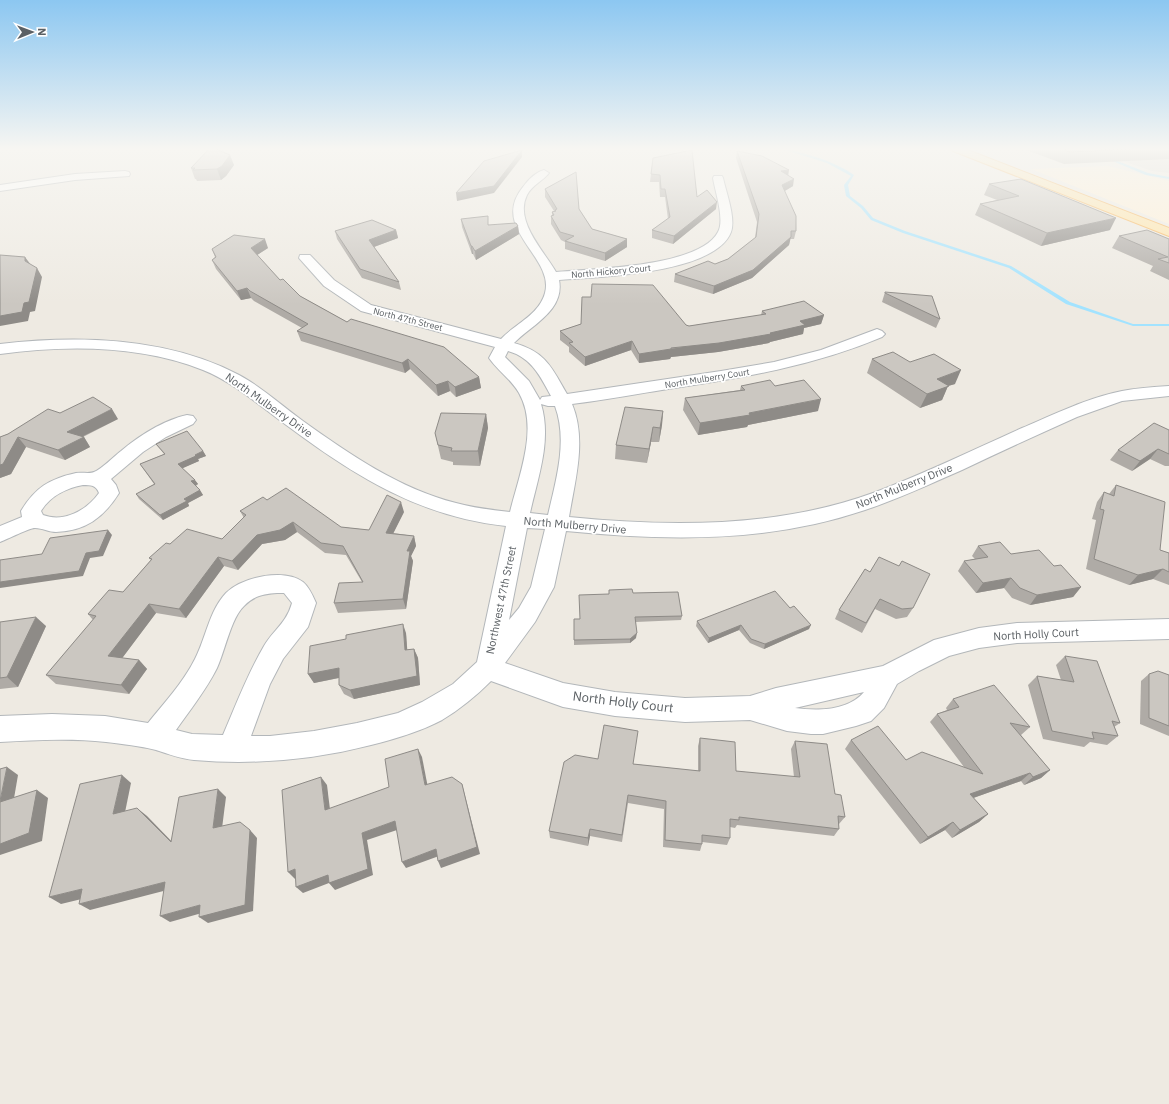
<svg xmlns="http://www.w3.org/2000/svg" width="1169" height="1104" font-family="'IBM Plex Sans',sans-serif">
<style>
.commercial{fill:#fff0d7}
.industrial{fill:#dfdcd7}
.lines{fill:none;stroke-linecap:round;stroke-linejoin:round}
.stream{fill:#a2e3ff;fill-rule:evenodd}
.minor-casing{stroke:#b3b7ba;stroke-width:2}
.major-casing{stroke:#f9b251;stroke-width:2}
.minor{fill:#fff;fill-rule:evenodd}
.major{fill:#ffe4a7;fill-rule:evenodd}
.wall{fill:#afaba6}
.shaded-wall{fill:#8e8b87}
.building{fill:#cbc7c1;stroke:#8e8b87}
.labels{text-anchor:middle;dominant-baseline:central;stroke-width:3.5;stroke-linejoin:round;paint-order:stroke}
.far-street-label{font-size:9px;fill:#5b6064;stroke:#fff}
.street-label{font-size:11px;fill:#5b6064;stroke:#fff}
.near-street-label{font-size:13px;fill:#5b6064;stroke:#fff}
</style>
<rect width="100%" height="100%" fill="#eeeae2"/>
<path class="commercial" d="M1108 166 1169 181V224L1031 169Z"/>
<path class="industrial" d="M1169 149V173L1152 171 1094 151Z"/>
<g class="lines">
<g class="stream">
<path d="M782 149H787C811 155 834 161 854 175L848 185 850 196 863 206 873 218 905 231 1011 266 1070 302 1133 324H1169V326H1133L1066 304 1009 268 903 233 871 220 861 208 846 196 844 185 851 176 827 163Z"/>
<path d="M1110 158 1148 173 1169 177V179L1146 175 1110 160Z"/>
</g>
<defs>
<g id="minor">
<path d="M544 170 549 173C543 181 532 185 527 195 514 221 544 251 556 272 592 269 700 267 718 232 725 220 715 191 713 178L714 176H722L723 178C726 192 736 218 731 232 715 274 598 277 559 280 565 310 532 325 514 343 546 352 552 368 567 394L721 371 774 362 821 350 877 329 882 331 885 334 882 337C813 366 742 378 668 389 636 394 604 400 572 404 587 440 575 480 569 517 669 527 777 528 873 493 924 474 973 450 1022 428 1055 414 1087 398 1122 391 1138 388 1153 387 1169 386V396L1122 401 1077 417C1039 434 1000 452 962 470 930 484 898 499 865 510 768 543 666 541 566 531L554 587 535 622 505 663 563 683 615 692 685 698 750 696 776 688 883 666 934 640 979 628 1017 623 1169 619V639L1017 643 979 648 949 656 919 671 897 684 884 708 871 721 856 726 823 734H811L787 731 750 720 685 722 615 716 563 707 491 681C476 696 460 709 442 720 419 732 395 739 371 745 313 760 254 765 194 760 182 759 168 754 156 750 140 746 122 744 106 742 71 738 35 740 0 742V716L52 714 105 716 148 723C164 703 183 683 195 659 206 638 209 611 226 593 242 577 284 568 303 582 309 587 313 596 316 603L308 627 283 659 270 684 251 736H270L314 731 357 723 398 713 422 702 453 684 477 662 506 526C421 517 356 477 289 427 261 407 235 383 203 370 140 345 67 345 0 354V344C79 335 167 337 239 375 262 387 282 406 303 421 349 454 400 489 456 503 474 508 492 510 510 512 519 475 539 428 519 393 511 379 498 371 489 358L495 347 361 311 324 286 299 258 300 255H310L334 280 371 305 501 339C515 324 539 315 545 293 555 257 489 229 523 187 528 180 536 172 544 170ZM508 351C532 358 540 376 551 396L542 397 540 400 529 381 505 357ZM541 404 548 406H555C568 441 556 480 548 515L530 513C538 477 552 440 541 404ZM527 528 545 529 531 587 519 608 509 620ZM277 593H284L292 603C286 624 274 629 264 646 247 675 236 705 223 735L192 734 176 730C190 710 206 690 217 668 225 651 231 618 244 606 254 596 263 594 277 593ZM864 692C848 711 817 711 795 708Z"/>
<path d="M125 171 129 172 130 174 129 176 75 180 0 191V185L75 174Z"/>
<path d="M187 415 193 416 196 420 193 424 166 437 143 452 111 479 116 485 119 493C104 517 86 531 56 532 49 532 42 528 35 528 29 528 8 539 0 542V526L22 517 21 511C35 488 49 479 76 473 82 472 90 474 94 472 102 469 113 457 121 451 139 436 164 420 187 415ZM83 485C91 485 96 485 99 493 87 510 64 523 43 515L41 511C50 496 67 488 83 485Z"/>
</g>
<path id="major" d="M951 149H965L1169 228V236L953 151Z"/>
</defs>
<use href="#minor" class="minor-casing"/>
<use href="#major" class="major-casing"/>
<use href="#minor" class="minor"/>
<use href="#major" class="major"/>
</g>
<g class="wall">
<path d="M1024 149H1169V159L1064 164Z"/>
<path d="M737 151 788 175 793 186 785 191 796 231 794 239H790L789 245 752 278 713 294 674 282 675 274 715 264 728 259 755 238 757 222 736 158Z"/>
<path d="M653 158 697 197 716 209 673 244 652 238V230L668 219 665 197H660L659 182H650Z"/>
<path d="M234 165 226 176 221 180 197 181 196 179H195L191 168Z"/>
<path d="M989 184 1110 230 1041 246 975 215 980 204 997 200 984 195Z"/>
<path d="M545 189 579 209 592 229 627 239V247L605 261 565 249V242L561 240 551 224V216H552V212L554 211 545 197Z"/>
<path d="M461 219 489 225 518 226 519 234 476 260 473 254H472L462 227Z"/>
<path d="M396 230 398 238 374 247 399 282 401 290 362 278 337 239 335 231Z"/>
<path d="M1119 236 1169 239V280L1150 271 1153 266 1112 248Z"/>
<path d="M268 248 257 255 280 280 300 296 347 322 479 377 481 388 456 397 450 391 438 396 410 369 405 373 301 341 297 331 302 328 254 301 251 298 241 300 216 269 212 260 215 257 212 249Z"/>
<path d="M885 292 940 319 936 328 882 302Z"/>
<path d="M591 297 686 325 689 326 761 315 762 311 824 315 821 324 804 328 803 334 770 342 769 343 718 352 671 357 670 359 639 363 631 350 585 366 569 352V347L560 340V331L581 324Z"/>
<path d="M872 359 910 362 955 384 948 386 942 400 920 408 867 373Z"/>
<path d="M741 386H775L818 411 748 425 747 427 698 435 683 410 685 398 740 390Z"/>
<path d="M663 411 662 425 659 442H651L647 463 615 459 616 445Z"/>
<path d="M60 413 118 419 83 437H84L90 447 65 460 26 447 11 474 0 478V437Z"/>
<path d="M486 414 488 428 480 466 453 465V462L441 459 435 433Z"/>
<path d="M1169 430V466H1165L1150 459 1132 471 1110 460 1118 450Z"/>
<path d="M156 444 203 451 206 456 198 459 199 461 182 468 198 484 196 486 203 495 188 503 189 506 163 520 139 499 136 494 154 484 140 464 164 454Z"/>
<path d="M1116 485 1160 550 1169 553V585L1153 579 1129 585 1086 569 1096 520 1092 519 1097 502 1104 492 1109 494Z"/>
<path d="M267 500 341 527 369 530 404 512 393 533 414 536 416 546 411 556 413 561 406 609 338 613 334 603 362 582 346 555 325 553 297 532 285 540 262 544 238 570 224 566 186 618 156 613 122 658 139 660 147 669 129 694 56 684 46 675 93 620 88 614 123 592 151 560 149 558 170 544 222 539 244 518 240 511Z"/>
<path d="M978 546 1011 554 1081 587 1073 597 1030 605 1012 598 1004 588 976 593 958 571 964 561 975 559 972 556Z"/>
<path d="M865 569 913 608 907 617 896 619 875 609 862 633 835 619 839 610Z"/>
<path d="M609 590 633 593 682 616 681 620 636 622V638L630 643 574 645V619H580L609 594Z"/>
<path d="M697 621 809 629 764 649 750 643 739 630 708 643 696 626Z"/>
<path d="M0 622 46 626 18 687 0 689Z"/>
<path d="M406 633 407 650 414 649 418 658 420 685 354 699 344 694 339 685V678L314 683 308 674Z"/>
<path d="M1065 656 1120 723 1114 727 1118 736 1107 745 1090 742 1084 747 1043 739 1028 685 1037 676 1061 680 1056 665Z"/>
<path d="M1149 674 1169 675V736L1140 724 1141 681Z"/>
<path d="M953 699 1030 727 1021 735 1050 770 1041 778 1024 785 1021 781 973 798 988 814 979 822 952 838 945 830 920 844 845 749 851 740 906 760 964 767 930 722 937 714 947 710 946 708Z"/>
<path d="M700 738 736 771 794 777 791 749 795 741 835 794 845 817 839 824V829L834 836 737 825 735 828 730 827V838L727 845 702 842V844L700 851 663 847 664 809 628 803 622 842 590 836 588 846 550 838 549 831 598 759 634 764 698 771V746Z"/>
</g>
<g class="shaded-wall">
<path d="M522 150V157L494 193 457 201 456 193Z"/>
<path d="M230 155 234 165 226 176 221 180 217 169Z"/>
<path d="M789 170 788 177 781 171Z"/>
<path d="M794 179 793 186 781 193 782 185Z"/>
<path d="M717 202 716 209 673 244 674 236Z"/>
<path d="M1116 218 1110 230 1041 246 1047 233Z"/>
<path d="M518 226 519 234 476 260 475 251Z"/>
<path d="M396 230 398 238 371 248 369 240Z"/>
<path d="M791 237 789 245 752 278 713 294 714 286Z"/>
<path d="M265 239 268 248 254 257 251 248Z"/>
<path d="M627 239V247L605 261V253Z"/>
<path d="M471 246H472L473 254H472Z"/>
<path d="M25 257 31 265 25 261Z"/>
<path d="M37 268 42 277 35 311 30 312 28 321 0 326V316L24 303Z"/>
<path d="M247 288 251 298 241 300 237 291Z"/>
<path d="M824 315 821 324 804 328 803 334 770 342 769 343 718 352 671 357 670 359 639 363V354L770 333 800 321Z"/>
<path d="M632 341 631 350 585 366V357Z"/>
<path d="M408 359 410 369 405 373 402 363Z"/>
<path d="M961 370 955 384 948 386 942 400 920 408 927 394 937 379Z"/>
<path d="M479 377 481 388 456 397 455 387Z"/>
<path d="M448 381 450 391 438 396 436 385Z"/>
<path d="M821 399 818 411 748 425 747 427 698 435 700 423Z"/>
<path d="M112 409 118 419 73 441 67 432Z"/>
<path d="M663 411 662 425 659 442 660 428Z"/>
<path d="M486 414 488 428 480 466 478 451Z"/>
<path d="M653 427 651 442 647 463 649 449Z"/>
<path d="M18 437 26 447 11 474 0 478V465Z"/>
<path d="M84 437 90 447 65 460 58 450Z"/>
<path d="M1158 449 1150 459 1132 471 1140 461Z"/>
<path d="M203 451 206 456 198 459 199 461 181 469 178 464 195 455Z"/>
<path d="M195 480 198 484 194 486 191 481Z"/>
<path d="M200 490 203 495 188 503 189 506 163 520 160 515 184 499Z"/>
<path d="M401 502 404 512 389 542 386 533Z"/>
<path d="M293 522 297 532 285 540 262 544 238 570 232 561 257 535Z"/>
<path d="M108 530 112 535 103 556 90 558 83 576 0 588V582L86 553Z"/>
<path d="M414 536 416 546 411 556 413 561 406 609 403 599 407 551Z"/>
<path d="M218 557 224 566 186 618 179 609Z"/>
<path d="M1163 569 1153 579 1129 585 1138 575Z"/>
<path d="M1011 578 1004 588 976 593 983 583Z"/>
<path d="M1081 587 1073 597 1030 605 1037 595Z"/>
<path d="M149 604 156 613 117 665 108 656Z"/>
<path d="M36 617 46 626 18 687 7 677Z"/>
<path d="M403 624 406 633 408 660 405 650Z"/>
<path d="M741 625 739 630 708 643 709 638Z"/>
<path d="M811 625 809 629 764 649 765 644Z"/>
<path d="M637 633 636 638 630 643V639Z"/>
<path d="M414 649 418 658 420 685 354 699 350 690Z"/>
<path d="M139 660 147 669 129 694 121 685Z"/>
<path d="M339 668 343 677 314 683 308 674Z"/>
<path d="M418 749 422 757 429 793 425 785Z"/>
<path d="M7 767 18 775 12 810 0 802Z"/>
<path d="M1050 770 1041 778 1024 785 1033 777Z"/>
<path d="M1030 773 1021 781 962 802 970 794Z"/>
<path d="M122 775 131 783 123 822 113 814Z"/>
<path d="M321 777 327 785 331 818 325 810Z"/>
<path d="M462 784 480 854 441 868 438 861Z"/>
<path d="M218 789 226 797 221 836 213 828Z"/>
<path d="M37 790 48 798 42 841 0 855V844Z"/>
<path d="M137 808 147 816 180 850 171 842Z"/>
<path d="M988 814 979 822 952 838 960 830Z"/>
<path d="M395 821 400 829 367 840 373 875 335 890 329 883 303 893 296 887 362 833Z"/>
<path d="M953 822 945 830 920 844 928 837Z"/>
<path d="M590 829V836L588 846V838Z"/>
<path d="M250 830 257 838 253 911 208 923 199 917Z"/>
<path d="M436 849 439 856 406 868 402 862Z"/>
<path d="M295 869 301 876 295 879 288 872Z"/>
<path d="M165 882 175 888 90 910 79 904Z"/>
<path d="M82 889 94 896 61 904 49 897Z"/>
<path d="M200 905 209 911 170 922 160 916Z"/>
</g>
<g class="building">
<path d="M209 149H216L230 155 222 166 217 169 193 170 195 168H191Z"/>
<path d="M1063 149H1130L1070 152Z"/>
<path d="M522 150 494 186 456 193 484 161Z"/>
<path d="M692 150 697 197 707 190 717 202 674 236 652 230 670 217 665 189H661L660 175 651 174 653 158Z"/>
<path d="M737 151 762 156 789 170 781 171 794 179 782 185 796 216V231H791V237L753 270 714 286 675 274 708 261 715 264 728 259 756 237 759 214Z"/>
<path d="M576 172 579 209 592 229 627 239 605 253 565 241 574 236 560 232 551 216 554 215 552 212 556 211 555 210 557 209 545 189Z"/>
<path d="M1021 179 1116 218 1047 233 980 204 1019 196 989 184Z"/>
<path d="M488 216V225L516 223 518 226 475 251 472 246H471L461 219Z"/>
<path d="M372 220 396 230 369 240 399 282 360 269 335 231Z"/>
<path d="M1147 230 1169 239V263L1158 259 1168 257 1119 236Z"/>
<path d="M234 235 265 239 251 248 280 280 283 279 300 296 347 322 351 319 444 347 479 377 455 387 448 381 436 385 408 359 402 363 297 331 308 324 250 291 247 288 237 291 212 260 216 257 212 249Z"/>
<path d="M0 255 25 257V261L37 268 29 302 24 303 22 312 0 316Z"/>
<path d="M592 284 653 285 686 325 689 326 766 314 762 311 804 301 824 315 800 321 805 325 770 333 771 334 719 343 671 348V349L639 354 632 341 585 357 569 343 573 342 560 331 581 324 582 297H591Z"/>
<path d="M885 292 932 296 940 319 885 293Z"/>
<path d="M893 352 910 362 934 354 961 370 937 379 949 386 927 394 872 359Z"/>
<path d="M770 380 775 386 804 380 821 399 749 413 750 415 700 423 685 398 745 390 741 386Z"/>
<path d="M93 397 112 409 67 432 84 437 58 450 18 437 3 464 0 465V437L8 434 48 409 60 413Z"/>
<path d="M625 407 663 411 660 428 653 427 649 449 616 445Z"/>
<path d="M441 413 486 414 478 451H451L452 448 438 445 435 433Z"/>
<path d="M1154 423 1169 430V454L1158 449 1140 461 1118 450Z"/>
<path d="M187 431 203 451 195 455 196 456 178 464 195 480 191 481 200 490 184 499 187 501 160 515 136 494 155 484 140 464 165 454 156 444Z"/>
<path d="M1116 485 1165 502 1160 550 1169 553V572L1163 569 1138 575 1094 559 1104 510 1100 509 1104 492 1114 496Z"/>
<path d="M286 488 341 527 369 530 387 495 401 502 386 533 414 536 407 551H410L403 599 334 603 339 583 363 582 343 546 321 543 293 522 280 530 257 535 232 561 218 557 179 609 149 604 108 656 139 660 121 685 46 675 96 616 88 614 109 590 123 592 152 559 149 558 166 543 170 544 187 529 222 539 246 515 240 511 263 497 267 500Z"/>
<path d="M108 530 99 551 86 553 79 571 0 582V560L42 554 50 538Z"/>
<path d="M1000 542 1011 554 1039 550 1054 566 1061 565 1081 587 1037 595 1020 588 1011 578 983 583 964 561 988 557 978 546Z"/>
<path d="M879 557 899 566 902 561 930 574 913 608 902 609 880 599 866 623 839 610 865 569 870 572Z"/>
<path d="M632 589 633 593 678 592 682 616 635 617 637 633 630 639 574 640V619H580L579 595 609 594V590Z"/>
<path d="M775 591 790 608 794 606 811 625 765 644 751 639 741 625 709 638 697 621Z"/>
<path d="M36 617 7 677 0 678V622Z"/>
<path d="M403 624 405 650 414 649 417 676 350 690 339 685V668L308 674 310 646 346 639V635Z"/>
<path d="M1065 656 1097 661 1120 723 1112 721 1118 736 1092 732 1094 739 1052 731 1037 676 1074 682Z"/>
<path d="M1158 671 1169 675V726L1149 718V674Z"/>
<path d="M994 685 1030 727 1010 723 1050 770 1033 777 1030 773 970 794 988 814 960 830 953 822 928 837 851 740 878 726 906 760 922 752 983 774 937 714 959 707 953 699Z"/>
<path d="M604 725 638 731 633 764 700 771V738L735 742 736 771 800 777 795 741 827 744 835 794 841 795 845 817 838 816 839 829 739 817V820L730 819V838L702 835V844L665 840 666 801 628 795 622 835 590 829 588 838 549 831 564 762 575 755 598 759Z"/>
<path d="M418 749 425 785 452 777 462 784 477 847 438 861 436 849 402 862 395 821 362 833 368 869 329 883 328 875 296 887 295 869 288 872 282 790 321 777 325 810 389 787 385 759Z"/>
<path d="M7 767 0 801V769Z"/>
<path d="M122 775 113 814 137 808 171 842 179 797 218 789 213 828 240 822 250 830 245 905 199 917 200 905 160 916 165 882 79 904 82 889 49 897 80 784Z"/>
<path d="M37 790 29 833 0 844V802Z"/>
</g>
<linearGradient id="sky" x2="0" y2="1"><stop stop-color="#8cc7f1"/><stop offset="0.49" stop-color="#f7f6f2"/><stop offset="1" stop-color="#f7f6f2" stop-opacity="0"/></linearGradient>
<rect width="1169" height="304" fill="url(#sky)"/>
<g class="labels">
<g class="far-street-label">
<text transform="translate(611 271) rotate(-5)">North Hickory Court</text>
<text transform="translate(408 319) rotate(14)">North 47th Street</text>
<text transform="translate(707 378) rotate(-9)">North Mulberry Court</text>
</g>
<g class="street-label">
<text transform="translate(269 405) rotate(35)">North Mulberry Drive</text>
<text transform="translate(904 486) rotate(-22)">North Mulberry Drive</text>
<text transform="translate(575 525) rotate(5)">North Mulberry Drive</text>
<text transform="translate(501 600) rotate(-78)">Northwest 47th Street</text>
<text transform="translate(1036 634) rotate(-3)">North Holly Court</text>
</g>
<g class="near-street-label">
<text transform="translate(623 702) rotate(7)">North Holly Court</text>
</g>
</g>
<g transform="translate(32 32) rotate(89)" stroke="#ffffff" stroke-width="3" paint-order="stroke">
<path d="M0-3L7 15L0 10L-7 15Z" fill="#5b6064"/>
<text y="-6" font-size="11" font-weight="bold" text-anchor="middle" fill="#5b6064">N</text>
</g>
</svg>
